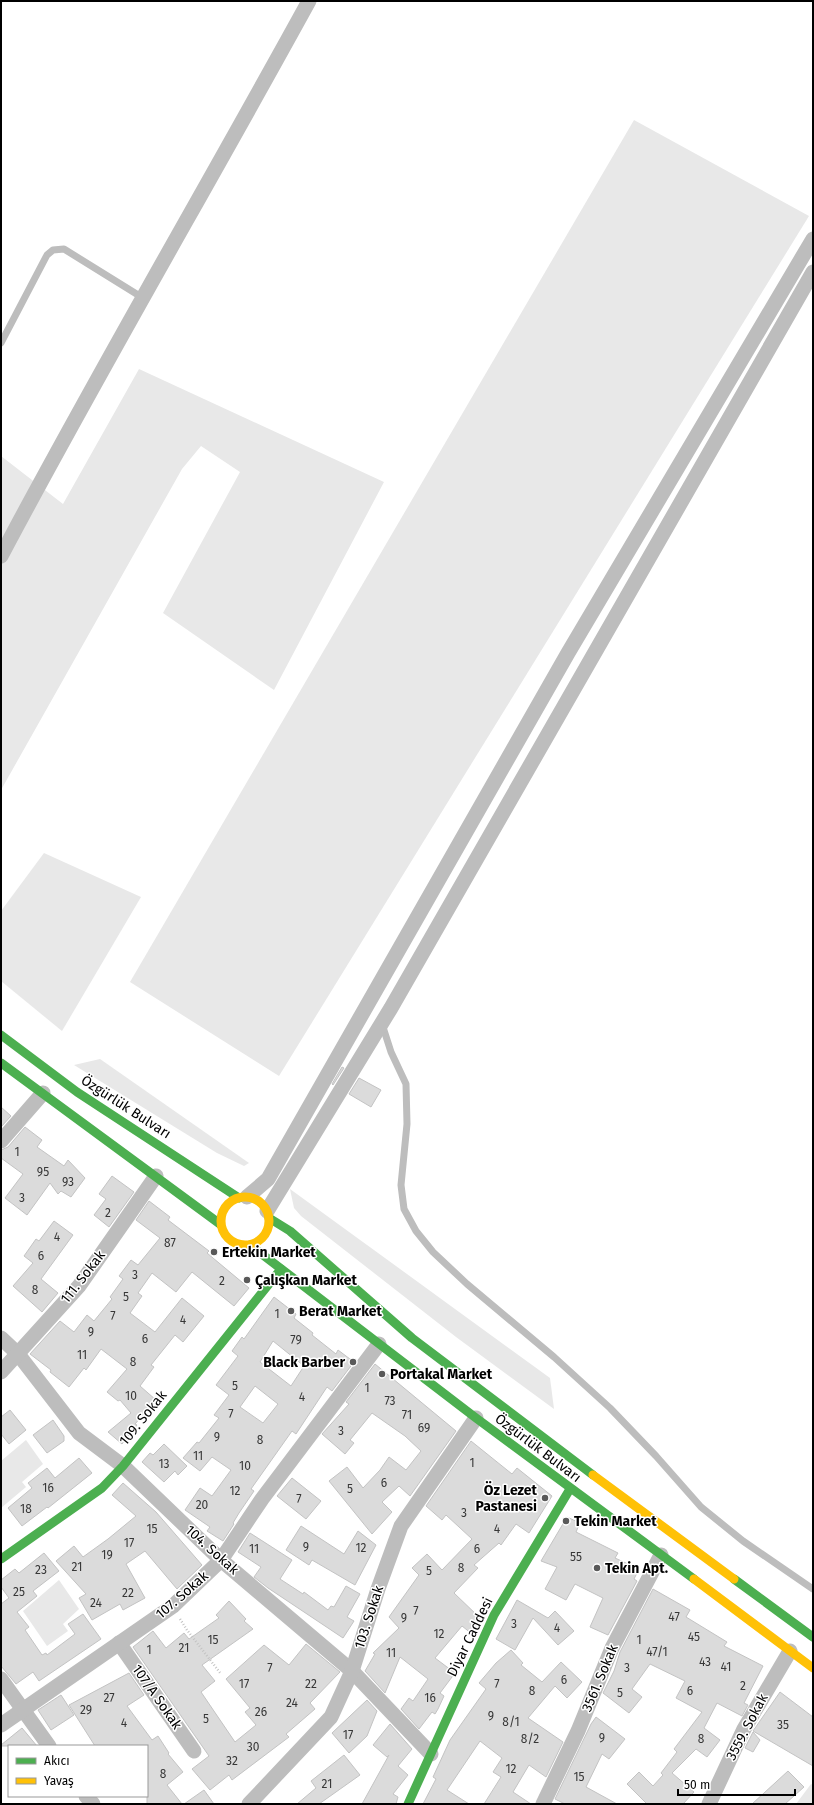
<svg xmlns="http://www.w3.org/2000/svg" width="814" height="1805" font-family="'Fira Sans',sans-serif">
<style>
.green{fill:#e8e8e8}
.building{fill:#dbdbdb;stroke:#c3c3c3;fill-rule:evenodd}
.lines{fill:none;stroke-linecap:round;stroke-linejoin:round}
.path{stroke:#c2c2c2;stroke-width:2.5;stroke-dasharray:1 2;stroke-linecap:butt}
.lane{stroke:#bdbdbd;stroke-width:7}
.street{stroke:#bdbdbd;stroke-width:15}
.fast{stroke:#4caf50;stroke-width:9}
.slow{stroke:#ffc107;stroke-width:9}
.poi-dot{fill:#595959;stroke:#fff;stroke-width:1.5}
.labels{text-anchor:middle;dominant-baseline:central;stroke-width:3;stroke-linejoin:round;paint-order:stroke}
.number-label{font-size:12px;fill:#373737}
.street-label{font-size:14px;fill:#000;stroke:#fff}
.poi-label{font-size:14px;font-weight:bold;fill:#000;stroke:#fff;text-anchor:start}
</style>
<rect width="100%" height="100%" fill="#fff"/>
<g class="green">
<path d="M634 120 809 216 279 1076 130 982Z"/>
<path d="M139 369 384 482 274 690 163 613 240 472 201 446 182 469 1 790V456L63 504Z"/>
<path d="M44 853 141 897 62 1031 1 981V911Z"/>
<path d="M100 1059 249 1163 244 1166 217 1153 74 1065Z"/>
<path d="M290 1189 550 1378 554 1409 456 1337 301 1216 294 1208Z"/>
<path d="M26 1440 43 1464 22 1482 26 1487 1 1508V1461Z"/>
<path d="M59 1580 79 1609 63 1624 68 1631 47 1646 23 1611Z"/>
<path d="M811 1784 813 1785V1804H796Z"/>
</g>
<g class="building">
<path d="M342 1067 344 1068 333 1085 332 1084Z"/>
<path d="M359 1078 381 1090 371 1107 349 1094Z"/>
<path d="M1 1107 11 1116 1 1127Z"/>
<path d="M25 1127 42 1140 37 1147 64 1166 68 1160 85 1178 71 1197 61 1191 58 1194 50 1183 27 1215 5 1198 23 1174 1 1158V1150L8 1147Z"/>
<path d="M112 1176 134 1192 109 1227 94 1215 106 1199 99 1194Z"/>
<path d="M149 1201 170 1217 168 1220 209 1251 207 1253 249 1288 234 1306 192 1272 176 1292 152 1273 138 1293 142 1296 130 1313 155 1332 182 1298 204 1316 183 1342 175 1335 151 1365 154 1367 140 1386 156 1400 135 1424 137 1425 122 1444 108 1432 131 1413 120 1400 118 1401 107 1392 127 1369 101 1349 86 1370 84 1368 69 1387 50 1372 51 1370 30 1354 60 1321 74 1332 87 1315 94 1321 112 1299 110 1297 123 1279 119 1276 131 1260 138 1265 160 1238 136 1220Z"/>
<path d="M54 1221 73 1235 41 1279 58 1293 42 1312 13 1286 33 1263 24 1256 36 1239 39 1241Z"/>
<path d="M274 1297 296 1314 294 1318 313 1333 312 1335 336 1354 338 1350 354 1362 332 1391 327 1387 296 1434 292 1431 251 1489 254 1491 239 1513 233 1523 234 1524 223 1541 207 1531 210 1527 185 1510 200 1488 212 1496 231 1470 212 1457 200 1471 183 1458 197 1442 199 1443 219 1418 214 1415 229 1395 216 1385 238 1356 232 1351 242 1337 244 1339ZM273 1341 304 1366 291 1386 260 1362ZM255 1386 278 1404 263 1423 240 1407Z"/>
<path d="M375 1364 456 1431 410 1496 399 1486 382 1502 392 1512 372 1534 329 1481 347 1467 363 1488 380 1470 389 1457 406 1470 421 1451 405 1436 372 1413 350 1440 354 1443 345 1454 322 1434 349 1404 346 1402Z"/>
<path d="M10 1410 26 1430 9 1444 1 1434V1417Z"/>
<path d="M53 1420 64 1436V1441L47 1453 33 1435Z"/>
<path d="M471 1441 512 1474 517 1468 552 1496 529 1533 516 1524 501 1545 499 1543 474 1565 478 1568 454 1593 480 1618 472 1634 462 1626 435 1658 455 1673 440 1693 444 1696 438 1709 435 1714 432 1712 419 1729 401 1709 409 1698 413 1701 428 1679 400 1657 385 1693 365 1671 375 1654 373 1653 399 1628 389 1617 419 1575 412 1568 427 1554 442 1570 472 1539 446 1515 442 1520 426 1506Z"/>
<path d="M164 1444 187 1466 178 1475 175 1471 164 1482 142 1462 150 1453 153 1455Z"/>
<path d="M79 1458 92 1473 48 1508 47 1507 22 1526 8 1508 32 1488 28 1483 47 1468 55 1478Z"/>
<path d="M292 1478 321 1501 306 1519 277 1496Z"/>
<path d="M123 1483 156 1512 202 1565 177 1589 145 1551 126 1564 145 1598 123 1610 120 1604 92 1620 79 1598 86 1594 56 1561 74 1546 83 1557 108 1539 136 1516 112 1495Z"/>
<path d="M567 1517 580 1523 576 1532 618 1553 615 1558 639 1569 634 1579 637 1581 608 1635 590 1627 603 1598 575 1584 566 1600 545 1589 557 1567 541 1561Z"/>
<path d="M301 1526 344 1554 358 1531 376 1545 355 1585 312 1560 309 1565 286 1550Z"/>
<path d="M250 1533 292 1560 280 1579 303 1594 304 1592 328 1610 331 1606 334 1607 346 1586 360 1594 347 1617 354 1621 343 1638 268 1588 254 1577 261 1567 238 1552Z"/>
<path d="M44 1553 59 1571 33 1591 37 1596 17 1612 29 1627 25 1630 42 1655 46 1653 47 1655 75 1634 68 1624 83 1614 101 1639 39 1681 33 1672 16 1684 1 1666V1604L9 1598 1 1587V1580L15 1569 19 1573Z"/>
<path d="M653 1589 690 1610 686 1617 727 1642 724 1646 763 1666 744 1703 748 1705 742 1716 717 1703 704 1728 720 1740 707 1757 696 1749 672 1773 694 1792 683 1804H647L627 1784 639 1772 653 1786 663 1775 661 1773 677 1752 674 1749 702 1712 676 1698 685 1681 650 1664 632 1689 642 1697 629 1713 603 1693 614 1671 620 1652Z"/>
<path d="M517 1600 548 1618 555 1611 574 1631 558 1645 533 1618 515 1650 496 1639Z"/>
<path d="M229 1601 246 1619 244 1621 253 1629 202 1665 215 1681 201 1692 235 1742 256 1725 245 1712 250 1708 226 1679 264 1645 289 1665 306 1644 340 1672 310 1703 315 1709 286 1734 289 1737 232 1780 229 1775 210 1790 192 1769 209 1756 133 1647 153 1631 166 1648 184 1633 189 1639 219 1618 216 1615Z"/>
<path d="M511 1650 523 1663 521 1665 542 1682 561 1662 582 1682 567 1698 555 1686 528 1718 563 1742 546 1777 529 1765 513 1792 531 1804H484L501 1777 493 1772 502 1758 480 1741 447 1790 469 1804H423L436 1779 433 1777 450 1740 486 1689 479 1683 496 1663Z"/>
<path d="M129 1673 144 1695 127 1706 152 1740 158 1736 169 1753 168 1754 183 1772 167 1785 182 1804H147V1746H95L69 1705Z"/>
<path d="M780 1692 813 1717V1766L753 1731Z"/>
<path d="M61 1695 74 1715 51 1730 38 1710Z"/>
<path d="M367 1700 377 1711 367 1736 349 1753 332 1733Z"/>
<path d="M596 1717 625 1739 609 1759 602 1754 586 1787 617 1804H565L555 1799 591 1724Z"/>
<path d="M390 1724 412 1749 398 1766 408 1775 393 1794 398 1797 396 1804H362L389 1755 387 1757 373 1745Z"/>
<path d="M22 1728 37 1746H1V1745Z"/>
<path d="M753 1732 760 1740 753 1752 745 1748Z"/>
<path d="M344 1755 360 1775 319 1804H297L316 1788 311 1781Z"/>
<path d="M788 1771 804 1787 785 1804H752Z"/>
<path d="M204 1790 214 1804H184Z"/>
</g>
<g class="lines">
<path class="path" d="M180 1619 187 1630 221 1674"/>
<g class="lane">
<path d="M1 343 47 255 53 250 64 249 143 298"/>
<path d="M382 1024 391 1052 406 1084 407 1124 401 1185 404 1209 416 1231 433 1252 467 1284 554 1357 610 1408 656 1456 701 1507 743 1541 813 1589"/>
</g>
<g class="street">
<path d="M1 556C100 369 207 187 309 1"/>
<path d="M1 1141 43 1093"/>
<path d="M247 1197 268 1179 568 653 813 239"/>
<path d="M267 1211 391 1008 813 272"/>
<path d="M1 1338 18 1354 79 1433 123 1466 221 1560 352 1671 431 1754"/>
<path d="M1 1372 79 1286 156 1176"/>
<path d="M119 1643 194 1751"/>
<path d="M1 1679 49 1746"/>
<path d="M1 1725 173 1606 221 1560 262 1499 379 1344"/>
<path d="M86 1796 93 1804"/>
<path d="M249 1804 331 1717 352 1671 378 1589 401 1526 476 1418"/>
<path d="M543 1804 578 1731 612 1648 661 1555"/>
<path d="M709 1804 744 1729 790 1651"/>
</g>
<g class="fast">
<path d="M1 1035 77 1092 239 1198"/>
<path d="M1 1063 220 1224"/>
<path d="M269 1218 290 1231 412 1338 593 1475"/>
<path d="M250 1245 476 1418 694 1579"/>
<path d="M1 1559 102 1488 123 1466 281 1269"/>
<path d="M734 1579 813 1637"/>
<path d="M408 1804 494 1615 570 1489"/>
</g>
<g class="slow">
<circle cx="245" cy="1221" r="24"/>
<path d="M593 1475 734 1579"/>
<path d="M694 1579 813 1668"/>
</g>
</g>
<g class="poi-dot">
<circle cx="214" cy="1252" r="4"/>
<circle cx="247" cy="1280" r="4"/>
<circle cx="291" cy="1311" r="4"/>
<circle cx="353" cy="1362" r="4"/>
<circle cx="382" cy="1374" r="4"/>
<circle cx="545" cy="1498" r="4"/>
<circle cx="566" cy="1521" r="4"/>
<circle cx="597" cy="1568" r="4"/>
</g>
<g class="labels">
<g class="number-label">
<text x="17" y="1152">1</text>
<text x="43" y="1172">95</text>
<text x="68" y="1182">93</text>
<text x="22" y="1198">3</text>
<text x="108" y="1213">2</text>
<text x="57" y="1237">4</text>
<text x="170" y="1243">87</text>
<text x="41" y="1256">6</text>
<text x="135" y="1275">3</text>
<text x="222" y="1281">2</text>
<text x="35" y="1290">8</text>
<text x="126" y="1297">5</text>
<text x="277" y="1314">1</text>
<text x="113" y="1316">7</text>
<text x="183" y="1320">4</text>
<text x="91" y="1332">9</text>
<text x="145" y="1339">6</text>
<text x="296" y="1340">79</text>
<text x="82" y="1355">11</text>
<text x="133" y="1362">8</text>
<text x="235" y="1386">5</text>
<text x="367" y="1388">1</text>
<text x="131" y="1396">10</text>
<text x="302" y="1397">4</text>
<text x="390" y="1401">73</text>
<text x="231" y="1414">7</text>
<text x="407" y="1415">71</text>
<text x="424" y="1428">69</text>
<text x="341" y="1431">3</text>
<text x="217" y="1437">9</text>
<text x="260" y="1440">8</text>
<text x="198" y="1456">11</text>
<text x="472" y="1463">1</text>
<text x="164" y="1464">13</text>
<text x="245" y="1466">10</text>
<text x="384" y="1483">6</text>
<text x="48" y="1488">16</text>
<text x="350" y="1489">5</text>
<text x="235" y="1491">12</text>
<text x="299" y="1499">7</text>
<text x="202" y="1505">20</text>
<text x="26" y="1509">18</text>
<text x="464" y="1513">3</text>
<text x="152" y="1529">15</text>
<text x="497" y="1529">4</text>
<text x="129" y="1543">17</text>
<text x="306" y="1547">9</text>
<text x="361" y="1548">12</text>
<text x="254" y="1549">11</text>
<text x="477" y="1549">6</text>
<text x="107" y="1555">19</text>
<text x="576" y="1557">55</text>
<text x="77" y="1567">21</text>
<text x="461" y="1568">8</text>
<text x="41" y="1570">23</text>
<text x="429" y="1571">5</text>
<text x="19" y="1592">25</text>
<text x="128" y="1593">22</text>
<text x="96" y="1603">24</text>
<text x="416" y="1611">7</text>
<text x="674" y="1617">47</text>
<text x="404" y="1618">9</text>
<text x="514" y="1624">3</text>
<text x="557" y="1628">4</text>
<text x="439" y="1634">12</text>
<text x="694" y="1637">45</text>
<text x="213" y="1640">15</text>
<text x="639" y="1640">1</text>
<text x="184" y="1648">21</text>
<text x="149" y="1650">1</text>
<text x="657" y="1652">47/1</text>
<text x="391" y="1653">11</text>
<text x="705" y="1662">43</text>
<text x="726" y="1667">41</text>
<text x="270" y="1668">7</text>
<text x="627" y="1668">3</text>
<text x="564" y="1680">6</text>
<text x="244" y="1684">17</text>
<text x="311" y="1684">22</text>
<text x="497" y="1684">7</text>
<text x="743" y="1686">2</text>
<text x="532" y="1691">8</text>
<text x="690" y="1691">6</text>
<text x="620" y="1693">5</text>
<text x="109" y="1698">27</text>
<text x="430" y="1698">16</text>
<text x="292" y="1703">24</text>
<text x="86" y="1710">29</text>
<text x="261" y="1712">26</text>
<text x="491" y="1716">9</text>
<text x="206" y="1719">5</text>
<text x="511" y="1722">8/1</text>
<text x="124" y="1723">4</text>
<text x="783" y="1725">35</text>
<text x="348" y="1735">17</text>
<text x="602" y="1738">9</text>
<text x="530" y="1739">8/2</text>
<text x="701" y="1739">8</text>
<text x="253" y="1747">30</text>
<text x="232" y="1761">32</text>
<text x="511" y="1769">12</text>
<text x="163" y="1774">8</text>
<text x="579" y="1777">15</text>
<text x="327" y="1784">21</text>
</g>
<g class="street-label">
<text transform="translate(126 1107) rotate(33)">Özgürlük Bulvarı</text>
<text transform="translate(83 1277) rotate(-52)">111. Sokak</text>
<text transform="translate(143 1418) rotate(-51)">109. Sokak</text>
<text transform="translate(538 1448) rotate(37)">Özgürlük Bulvarı</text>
<text transform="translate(212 1550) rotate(42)">104. Sokak</text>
<text transform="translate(182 1595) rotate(-41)">107. Sokak</text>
<text transform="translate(369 1617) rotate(-72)">103. Sokak</text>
<text transform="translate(470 1637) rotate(-64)">Diyar Caddesi</text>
<text transform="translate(600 1678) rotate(-67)">3561. Sokak</text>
<text transform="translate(157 1697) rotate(55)">107/A Sokak</text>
<text transform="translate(747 1727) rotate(-62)">3559. Sokak</text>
</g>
<g class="poi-label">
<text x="222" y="1252">Ertekin Market</text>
<text x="255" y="1280">Çalışkan Market</text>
<text x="299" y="1311">Berat Market</text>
<text x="345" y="1362" text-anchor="end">Black Barber</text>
<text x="390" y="1374">Portakal Market</text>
<text x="537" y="1490" text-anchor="end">Öz Lezet<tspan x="537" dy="16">Pastanesi</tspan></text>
<text x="574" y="1521">Tekin Market</text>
<text x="605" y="1568">Tekin Apt.</text>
</g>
</g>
<rect width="814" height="1805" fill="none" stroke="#000000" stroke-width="4"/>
<rect x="8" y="1745" width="140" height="52" fill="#ffffff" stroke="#999999"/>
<rect x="16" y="1758" width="20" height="6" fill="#4caf50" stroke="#999999"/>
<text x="44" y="1765" font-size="12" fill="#000000">Akıcı</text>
<rect x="16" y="1778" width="20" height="6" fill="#ffc107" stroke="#999999"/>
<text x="44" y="1785" font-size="12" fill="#000000">Yavaş</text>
<path d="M678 1789v6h117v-6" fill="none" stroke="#000000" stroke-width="2"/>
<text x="684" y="1789" font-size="12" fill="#000000" stroke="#ffffff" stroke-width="3" paint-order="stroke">50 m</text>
</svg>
